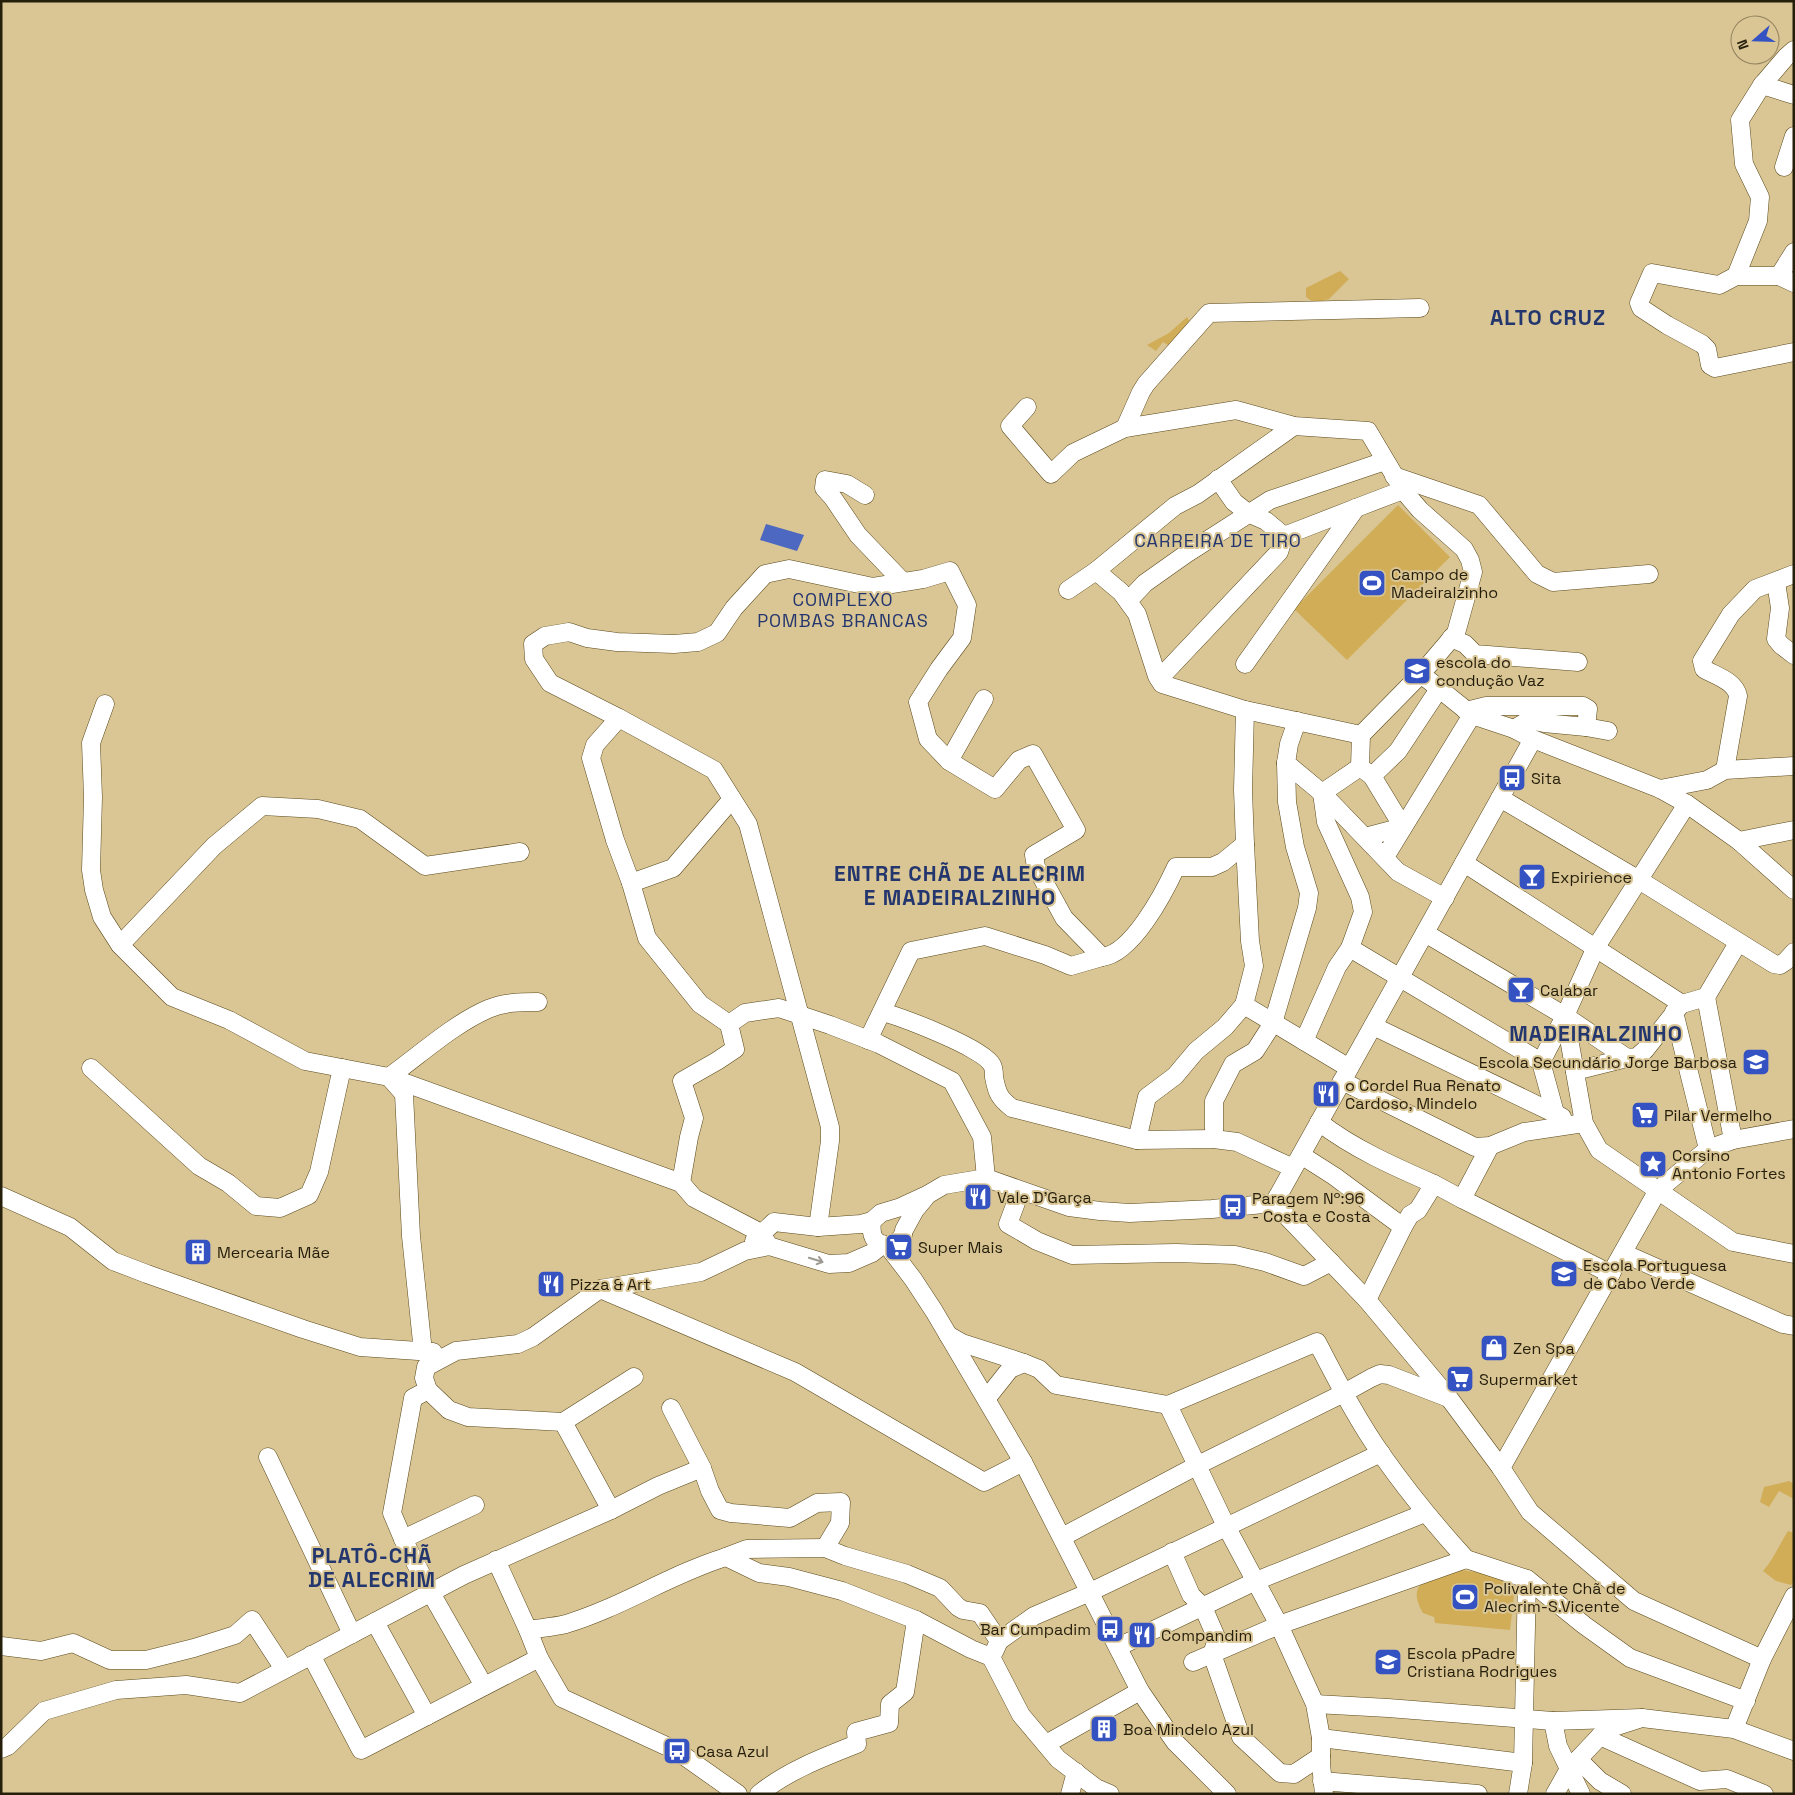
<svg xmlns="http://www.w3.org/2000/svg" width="1795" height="1795" font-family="'Space Grotesk',sans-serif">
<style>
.green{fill:#d0ad56}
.water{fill:#4c68c0}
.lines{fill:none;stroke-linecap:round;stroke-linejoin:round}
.minor-casing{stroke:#5b491b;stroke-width:19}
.minor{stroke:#fff;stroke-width:18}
.oneway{stroke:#9d9a91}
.labels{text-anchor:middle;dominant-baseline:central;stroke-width:4;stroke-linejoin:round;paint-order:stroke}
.poi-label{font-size:16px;fill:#251e0b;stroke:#dac695;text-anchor:start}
.neighbourhood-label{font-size:18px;letter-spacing:1px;fill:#24366e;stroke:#dac695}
.district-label{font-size:21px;font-weight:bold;letter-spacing:1px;fill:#24366e;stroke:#dac695}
</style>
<rect width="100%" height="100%" fill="#dac695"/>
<g class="green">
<path d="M1340 271 1349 279 1329 299 1314 303 1306 297V288Z"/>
<path d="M1187 317 1191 324 1171 347 1163 342 1156 351 1147 345 1169 333Z"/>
<path d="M1398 505 1450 557 1347 660 1294 609Z"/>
<path d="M1789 1481 1794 1484V1499L1779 1491 1769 1507 1760 1502 1764 1487Z"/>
<path d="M1788 1531 1794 1533V1581L1791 1585 1776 1581 1763 1571C1774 1559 1779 1545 1788 1531Z"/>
<path d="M1455 1569 1516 1578 1510 1630 1435 1623 1434 1617 1423 1613C1405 1580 1430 1580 1455 1569Z"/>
</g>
<path class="water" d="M766 524 804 535 797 551 760 540Z"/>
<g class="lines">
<defs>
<g id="minor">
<path d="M1762 85 1786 57 1794 50"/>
<path d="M1784 167 1794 136"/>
<path d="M1794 252 1779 276H1736L1719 285 1652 273 1639 303 1641 308 1667 325 1702 344 1707 349 1710 365 1715 368 1794 352"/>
<path d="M1736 276 1758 221 1760 197 1744 164 1740 120 1762 85 1794 95"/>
<path d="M1779 276 1794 283"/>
<path d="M1027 407 1010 426 1051 474 1073 453 1125 428 1236 410 1294 426 1368 431 1403 490 1420 510 1464 549 1470 560 1473 572 1456 633 1421 674 1472 715 1514 729 1533 739 1660 789 1687 804 1739 841 1794 890"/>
<path d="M1125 428 1141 392 1146 384 1209 313 1420 308"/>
<path d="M1394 476 1479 505 1537 574 1553 582 1649 574"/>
<path d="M865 495 847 484 825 480 824 488 833 498 858 535 903 582"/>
<path d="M1284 536 1356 508"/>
<path d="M1096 571 1175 506 1198 494 1294 426"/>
<path d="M1776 582 1780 608 1776 639 1781 645 1794 655"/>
<path d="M1068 590 1096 571 1121 592 1137 614 1157 676 1162 684 1245 710 1361 735 1421 674"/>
<path d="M1128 601 1145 583 1186 554 1270 500 1385 461"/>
<path d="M1451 638 1465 644 1475 654 1578 662"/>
<path d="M1245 664 1356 508 1403 490"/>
<path d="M1159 679 1279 552 1284 536 1266 521 1248 513 1234 502 1218 479"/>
<path d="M105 704 91 743 93 797 91 870 94 890 102 917 120 945"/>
<path d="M1245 710 1243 790 1245 844 1250 941 1254 966 1244 1005 1304 1041"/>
<path d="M1466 711 1486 706H1583L1588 709 1586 727 1608 731"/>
<path d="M619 718 595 745 591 758 615 840 631 883"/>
<path d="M1297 721 1289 744 1286 763 1322 793 1398 872 1445 898"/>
<path d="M1514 729 1529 720 1544 723 1586 727"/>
<path d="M1361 735 1360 767 1372 776 1403 827 1365 837"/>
<path d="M949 761 984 699"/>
<path d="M1360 767 1322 793 1326 822 1360 897 1363 912 1350 948 1541 1062 1555 1113"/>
<path d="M1725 770 1738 696C1735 681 1716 676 1704 669L1702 661 1731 614 1755 589 1794 574"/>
<path d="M1372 776 1398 751 1439 689"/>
<path d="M1660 789 1707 780 1725 770 1794 766"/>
<path d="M1500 798 1639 880 1774 964 1780 965 1786 961 1794 952"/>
<path d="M732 799 673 868 631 883 647 938 700 1004 729 1024 745 1013 779 1008 830 1025 879 1044 952 1081 982 1137 986 1178"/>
<path d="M1687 804 1596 947 1565 1016 1584 1123 1599 1150 1733 1242 1794 1254"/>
<path d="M1739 841 1794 830"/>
<path d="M1385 857 1472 715"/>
<path d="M1464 863 1682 1004 1706 997 1738 943"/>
<path d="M1425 933 1565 1016 1627 1058"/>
<path d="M1102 957C1132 954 1164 893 1176 867H1212L1223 862 1245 844"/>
<path d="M1706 997 1733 1140"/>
<path d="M883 1012C903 1018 984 1048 992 1065 994 1068 994 1073 994 1077 997 1093 999 1098 1012 1108L1137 1140 1214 1139 1237 1142 1293 1168"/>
<path d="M1674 1012 1708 1149"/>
<path d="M1373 1026 1562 1117"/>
<path d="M1541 1062 1565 1016"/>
<path d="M91 1068 199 1166 228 1183 256 1206 280 1208 309 1195 319 1172 342 1068"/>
<path d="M1349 1068 1304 1041 1337 967 1350 948"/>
<path d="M1575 1071 1627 1058 1637 1057 1645 1050 1679 1007"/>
<path d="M389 1077 681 1183 694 1198 761 1233 769 1246"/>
<path d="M389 1077C421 1054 452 1025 488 1009 504 1002 522 1002 538 1002"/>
<path d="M1342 1081 1475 1147 1490 1146 1524 1132 1584 1123"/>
<path d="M1319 1122C1352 1148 1395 1167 1434 1184"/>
<path d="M1214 1139V1101L1233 1064 1255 1051 1273 1023 1307 908 1309 893 1295 847 1287 802 1286 763"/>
<path d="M1137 1140 1147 1097 1175 1076 1196 1051 1225 1027 1244 1005"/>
<path d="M1301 1155 1334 1176 1403 1227 1367 1300"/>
<path d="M681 1183 689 1137 694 1118 682 1081 717 1061 735 1049 729 1024"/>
<path d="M1018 1190 1017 1200 1008 1224 1037 1241 1072 1255 1176 1253 1235 1255 1265 1262 1304 1276 1331 1262"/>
<path d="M1 1196 70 1227 113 1261 147 1274 303 1329 360 1347 433 1352"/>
<path d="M1462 1199 1611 1274"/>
<path d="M1274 1203 1367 1300 1449 1398 1501 1468 1530 1512 1634 1601 1762 1659"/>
<path d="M1274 1203 1533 739"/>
<path d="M818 1227 830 1141V1127L748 824 714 770 619 718 550 683 534 659 533 644 545 636 569 632 587 638 617 642 674 644 698 642 717 633 734 608 765 574 789 569 873 587 923 579 950 571 967 605 962 638 939 669 918 702 928 739 949 761 995 789 1019 760 1033 754 1076 830 1034 855 1036 867 1064 918 1102 957 1071 966 1045 955 985 936 911 951 868 1040"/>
<path d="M1403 1227 1410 1215 1418 1210 1434 1184 1462 1199 1490 1146"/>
<path d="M904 1230 915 1210 925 1198"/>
<path d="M903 1235 900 1239 893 1245C875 1246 870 1238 872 1221L881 1213 901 1207 927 1195 944 1185 986 1178 1069 1207 1100 1211 1130 1213 1212 1209 1274 1203"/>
<path d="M754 1241 774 1222 818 1227 861 1224 872 1221"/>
<path d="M887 1245 913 1279 934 1311 1023 1462 1140 1691 1175 1742 1227 1794"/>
<path d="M1623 1253 1783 1324 1794 1326"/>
<path d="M600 1289 795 1372 984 1482 1023 1462"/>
<path d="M948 1335 962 1343 1024 1363"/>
<path d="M423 1352 411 1236 404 1094 389 1077 305 1061 229 1020 172 997 120 945 214 846 262 806 318 809 360 819 425 866 520 852"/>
<path d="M428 1390 413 1398 392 1513 403 1539 431 1593 484 1686"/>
<path d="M987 1398 1010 1369 1024 1363 1039 1369 1056 1385 1168 1405 1317 1342C1337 1380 1357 1420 1382 1455 1408 1492 1436 1526 1466 1559L1279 1625 1193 1662"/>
<path d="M1168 1405 1226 1526 1279 1625 1315 1704 1321 1738V1764L1324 1794"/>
<path d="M671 1408 702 1468 710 1491 720 1510 731 1513 790 1518 817 1503 841 1502 840 1523 825 1548"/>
<path d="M563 1422 634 1377"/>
<path d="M268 1457 352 1634"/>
<path d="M1501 1468 1658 1190 1708 1149 1733 1140 1794 1129"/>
<path d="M611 1510 658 1486 702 1468"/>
<path d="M1062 1537 1198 1465 1344 1393 1371 1378 1380 1374 1389 1375 1446 1397"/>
<path d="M403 1539 475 1505"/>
<path d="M1172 1552 1191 1595 1203 1607 1217 1639 1212 1654 1241 1737 1280 1773 1294 1774 1321 1756"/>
<path d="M726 1557 747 1549 825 1548 845 1556 907 1574 940 1588 958 1607 963 1610 980 1613 999 1641 994 1652"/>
<path d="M1466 1559 1527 1579 1584 1625 1630 1658 1746 1701"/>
<path d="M496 1560 528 1630 539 1658 562 1698 677 1751 738 1794"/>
<path d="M375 1622 427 1716"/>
<path d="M528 1630C540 1628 554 1627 566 1624 622 1607 671 1574 726 1557L759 1573 789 1577 842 1591 916 1620 971 1649 991 1657 1021 1715 1058 1759 1096 1788 1110 1794"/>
<path d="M999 1641 1034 1616 1090 1592 1381 1453"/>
<path d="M1 1646 41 1651 73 1643 110 1660H146L194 1648 235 1635 252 1620 284 1669"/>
<path d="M1118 1647 1256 1581 1425 1513"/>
<path d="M311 1655 361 1750 539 1658"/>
<path d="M1315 1704 1388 1708 1553 1721 1642 1718"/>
<path d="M1553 1721 1558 1746 1581 1794"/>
<path d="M1734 1729 1762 1659 1794 1596"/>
<path d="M1600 1736 1700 1781 1727 1779 1764 1794"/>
<path d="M1321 1738 1523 1763"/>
<path d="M1046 1744 1140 1691"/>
<path d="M1 1749 8 1746 44 1711 116 1690 186 1685 240 1693 464 1575 611 1510 563 1422 468 1417 449 1410 428 1390 424 1378 426 1367 456 1351 518 1344 533 1337 600 1289 701 1272 745 1251 769 1246 829 1264 849 1263 872 1253 882 1245"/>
<path d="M1578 1759 1600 1781 1622 1794"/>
<path d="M1322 1781 1478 1794"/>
<path d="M759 1794C787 1771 824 1757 857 1744L856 1732 889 1723 890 1704 905 1692 916 1620"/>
<path d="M1070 1794 1076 1772"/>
<path d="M1518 1794 1523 1763 1527 1579"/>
<path d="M1555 1794 1569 1769 1600 1736 1611 1728 1642 1718 1734 1729 1794 1751"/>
</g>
</defs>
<use href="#minor" class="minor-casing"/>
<use href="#minor" class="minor"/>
</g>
<defs><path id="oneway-shaft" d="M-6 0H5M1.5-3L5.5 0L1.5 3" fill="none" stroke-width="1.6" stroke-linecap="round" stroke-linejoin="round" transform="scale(1.25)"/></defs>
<use class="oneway" href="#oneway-shaft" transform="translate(816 1260) rotate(17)"/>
<defs>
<symbol id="stadium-square" viewBox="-11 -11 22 22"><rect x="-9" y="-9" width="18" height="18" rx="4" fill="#3552c3" stroke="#dac695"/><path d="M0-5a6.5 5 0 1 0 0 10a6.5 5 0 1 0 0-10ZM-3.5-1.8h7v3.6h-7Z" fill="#fff"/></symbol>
<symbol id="school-square" viewBox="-11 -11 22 22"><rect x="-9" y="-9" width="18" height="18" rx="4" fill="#3552c3" stroke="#dac695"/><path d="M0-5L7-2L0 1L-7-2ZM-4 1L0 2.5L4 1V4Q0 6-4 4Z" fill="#fff"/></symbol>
<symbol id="bus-square" viewBox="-11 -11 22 22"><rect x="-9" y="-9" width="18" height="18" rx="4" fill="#3552c3" stroke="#dac695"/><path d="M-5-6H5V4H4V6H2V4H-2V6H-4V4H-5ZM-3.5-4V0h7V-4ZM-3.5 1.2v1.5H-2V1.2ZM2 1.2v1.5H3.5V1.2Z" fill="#fff"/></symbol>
<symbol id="bar-square" viewBox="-11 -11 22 22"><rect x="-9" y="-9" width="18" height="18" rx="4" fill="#3552c3" stroke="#dac695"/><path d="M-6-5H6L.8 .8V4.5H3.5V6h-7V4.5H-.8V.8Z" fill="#fff"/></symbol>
<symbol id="restaurant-square" viewBox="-11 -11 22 22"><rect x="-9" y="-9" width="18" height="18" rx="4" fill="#3552c3" stroke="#dac695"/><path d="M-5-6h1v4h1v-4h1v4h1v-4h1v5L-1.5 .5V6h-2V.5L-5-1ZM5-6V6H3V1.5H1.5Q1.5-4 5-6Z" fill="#fff"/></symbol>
<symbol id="supermarket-square" viewBox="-11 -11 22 22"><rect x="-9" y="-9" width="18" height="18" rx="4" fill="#3552c3" stroke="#dac695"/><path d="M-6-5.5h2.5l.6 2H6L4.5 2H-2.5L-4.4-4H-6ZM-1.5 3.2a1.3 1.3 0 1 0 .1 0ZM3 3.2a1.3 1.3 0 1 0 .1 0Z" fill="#fff"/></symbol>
<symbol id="sight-square" viewBox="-11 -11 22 22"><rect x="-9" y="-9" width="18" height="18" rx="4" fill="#3552c3" stroke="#dac695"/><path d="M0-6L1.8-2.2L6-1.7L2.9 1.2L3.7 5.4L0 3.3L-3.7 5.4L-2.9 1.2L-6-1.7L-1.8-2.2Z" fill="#fff"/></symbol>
<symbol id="building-square" viewBox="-11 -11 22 22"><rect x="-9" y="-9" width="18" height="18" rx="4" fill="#3552c3" stroke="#dac695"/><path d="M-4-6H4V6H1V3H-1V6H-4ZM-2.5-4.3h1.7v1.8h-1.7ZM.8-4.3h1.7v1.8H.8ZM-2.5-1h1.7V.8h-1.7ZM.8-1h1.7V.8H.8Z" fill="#fff"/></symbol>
<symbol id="shop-square" viewBox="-11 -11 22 22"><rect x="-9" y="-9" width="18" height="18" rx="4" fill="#3552c3" stroke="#dac695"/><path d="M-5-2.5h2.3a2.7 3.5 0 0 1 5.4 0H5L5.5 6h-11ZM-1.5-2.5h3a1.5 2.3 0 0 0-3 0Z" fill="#fff"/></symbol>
<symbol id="university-square" viewBox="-11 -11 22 22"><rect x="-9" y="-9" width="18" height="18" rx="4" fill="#3552c3" stroke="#dac695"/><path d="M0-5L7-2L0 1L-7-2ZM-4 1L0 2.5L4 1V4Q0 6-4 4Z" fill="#fff"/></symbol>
</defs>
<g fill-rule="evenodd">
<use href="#stadium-square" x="1356" y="567" width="32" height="32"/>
<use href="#school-square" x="1401" y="655" width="32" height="32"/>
<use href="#bus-square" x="1496" y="762" width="32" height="32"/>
<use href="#bar-square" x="1516" y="861" width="32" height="32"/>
<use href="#bar-square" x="1505" y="974" width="32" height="32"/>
<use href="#school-square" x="1740" y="1046" width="32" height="32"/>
<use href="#restaurant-square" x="1310" y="1078" width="32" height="32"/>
<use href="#supermarket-square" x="1629" y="1099" width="32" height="32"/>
<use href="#sight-square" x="1637" y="1148" width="32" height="32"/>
<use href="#restaurant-square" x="962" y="1181" width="32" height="32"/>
<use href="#bus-square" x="1217" y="1191" width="32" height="32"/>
<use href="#supermarket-square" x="883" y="1231" width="32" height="32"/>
<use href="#building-square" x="182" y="1236" width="32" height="32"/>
<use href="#school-square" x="1548" y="1258" width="32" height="32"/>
<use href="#restaurant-square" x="535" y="1268" width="32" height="32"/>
<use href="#shop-square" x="1478" y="1332" width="32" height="32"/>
<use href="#supermarket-square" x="1444" y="1363" width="32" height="32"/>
<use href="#stadium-square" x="1449" y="1581" width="32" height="32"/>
<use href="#bus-square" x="1094" y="1613" width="32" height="32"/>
<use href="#restaurant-square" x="1126" y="1619" width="32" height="32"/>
<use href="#university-square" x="1372" y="1646" width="32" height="32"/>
<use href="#building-square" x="1088" y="1713" width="32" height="32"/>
<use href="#bus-square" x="661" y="1735" width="32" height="32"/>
</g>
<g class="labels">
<g class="poi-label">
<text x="1391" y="574">Campo de<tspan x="1391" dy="18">Madeiralzinho</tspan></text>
<text x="1436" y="662">escola do<tspan x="1436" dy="18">condução Vaz</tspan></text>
<text x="1531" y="778">Sita</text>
<text x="1551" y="877">Expirience</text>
<text x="1540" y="990">Calabar</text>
<text x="1737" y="1062" text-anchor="end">Escola Secundário Jorge Barbosa</text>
<text x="1345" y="1085">o Cordel Rua Renato<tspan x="1345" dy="18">Cardoso, Mindelo</tspan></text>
<text x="1664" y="1115">Pilar Vermelho</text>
<text x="1672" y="1155">Corsino<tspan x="1672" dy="18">Antonio Fortes</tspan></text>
<text x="997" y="1197">Vale D'Garça</text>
<text x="1252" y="1198">Paragem Nº:96<tspan x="1252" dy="18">- Costa e Costa</tspan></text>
<text x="918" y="1247">Super Mais</text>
<text x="217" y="1252">Mercearia Mãe</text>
<text x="1583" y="1265">Escola Portuguesa<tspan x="1583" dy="18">de Cabo Verde</tspan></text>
<text x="570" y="1284">Pizza &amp; Art</text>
<text x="1513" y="1348">Zen Spa</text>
<text x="1479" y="1379">Supermarket</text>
<text x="1484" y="1588">Polivalente Chã de<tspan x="1484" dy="18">Alecrim-S.Vicente</tspan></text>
<text x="1091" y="1629" text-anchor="end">Bar Cumpadim</text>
<text x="1161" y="1635">Compandim</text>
<text x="1407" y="1653">Escola pPadre<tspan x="1407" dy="18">Cristiana Rodrigues</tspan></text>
<text x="1123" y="1729">Boa Mindelo Azul</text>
<text x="696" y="1751">Casa Azul</text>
</g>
<g class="neighbourhood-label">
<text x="1218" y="540">CARREIRA DE TIRO</text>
<text x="843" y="599">COMPLEXO<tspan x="843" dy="21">POMBAS BRANCAS</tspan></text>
</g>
<g class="district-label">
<text x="1548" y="317">ALTO CRUZ</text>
<text x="960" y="873">ENTRE CHÃ DE ALECRIM<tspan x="960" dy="24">E MADEIRALZINHO</tspan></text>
<text x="1596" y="1033">MADEIRALZINHO</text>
<text x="372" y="1555">PLATÔ-CHÃ<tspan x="372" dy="24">DE ALECRIM</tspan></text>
</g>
</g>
<rect width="1795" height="1795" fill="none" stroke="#251e0b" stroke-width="5"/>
<g transform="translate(1755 40) rotate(250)"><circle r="24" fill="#dac695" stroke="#92835e"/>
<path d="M0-4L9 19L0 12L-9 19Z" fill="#3552c3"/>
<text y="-8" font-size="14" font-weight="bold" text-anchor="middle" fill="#251e0b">N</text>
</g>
</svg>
